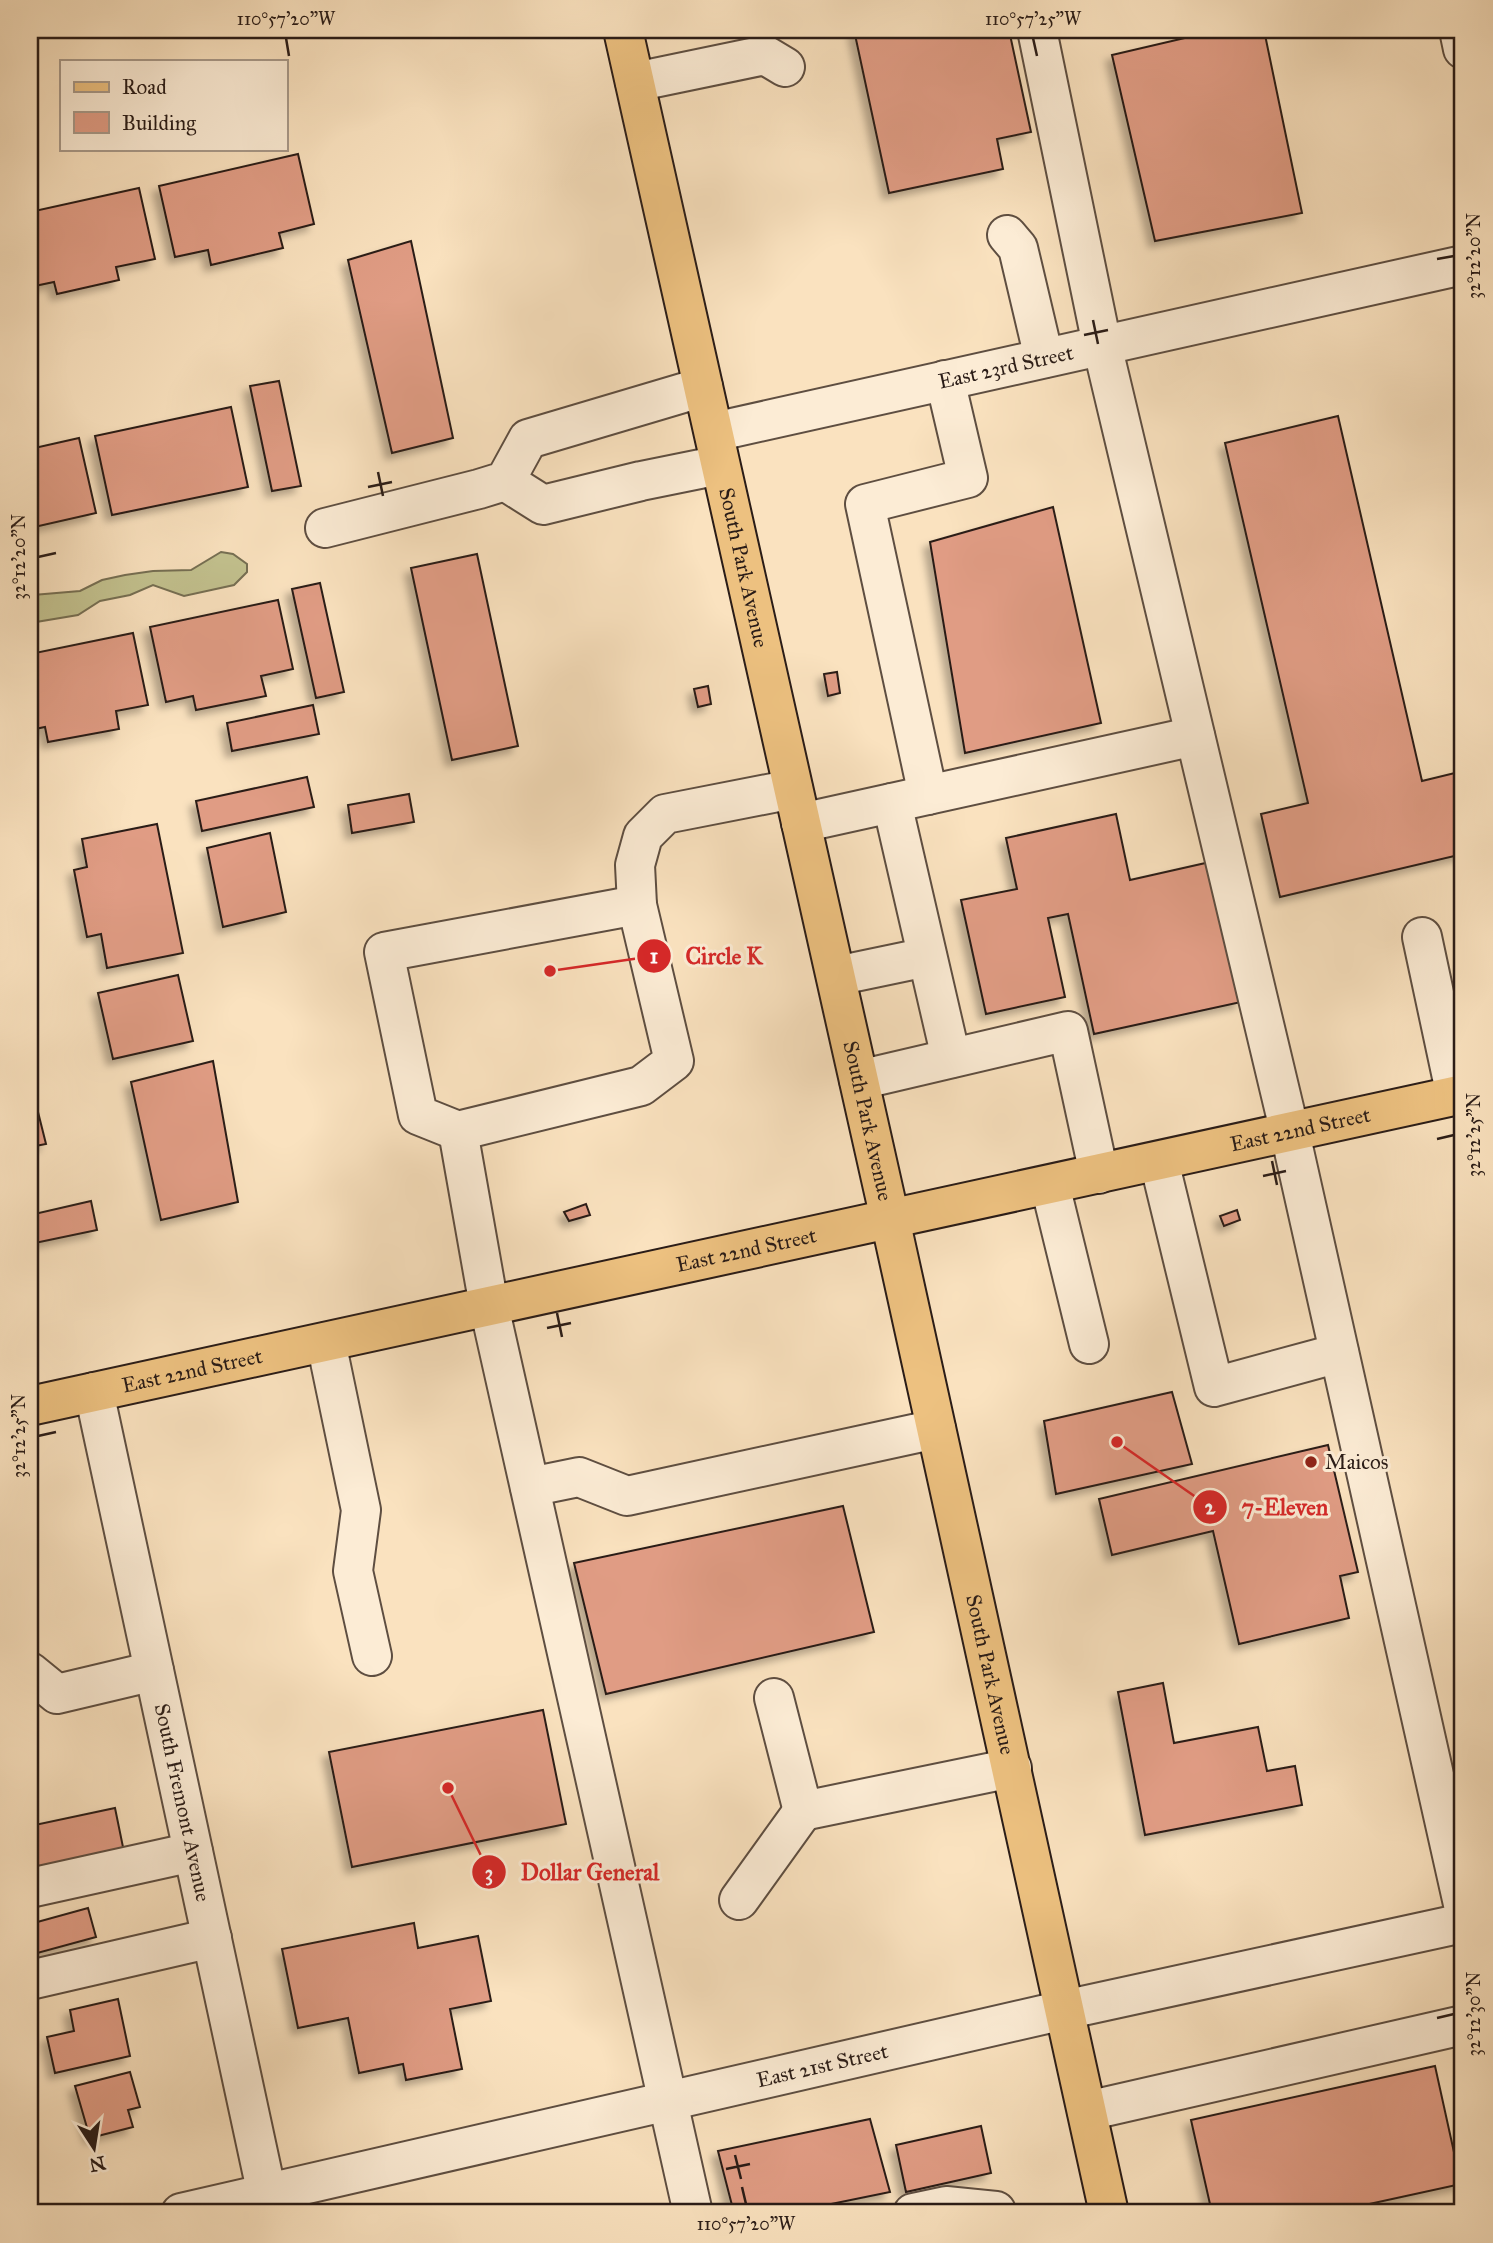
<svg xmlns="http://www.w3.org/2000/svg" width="1493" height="2243" font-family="'IM FELL Great Primer',serif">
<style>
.green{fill:#c3c28f;stroke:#766f53;stroke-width:2}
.building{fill:#e09c84;stroke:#2a1c17;stroke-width:2;filter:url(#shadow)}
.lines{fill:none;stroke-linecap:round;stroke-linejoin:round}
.minor-casing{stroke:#5e4e41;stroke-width:42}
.major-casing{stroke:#2a1c17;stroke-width:42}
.minor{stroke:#fcecd5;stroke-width:38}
.major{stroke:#edc180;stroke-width:38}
.ticks{fill:none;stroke:#2a1c17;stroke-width:2.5}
.poi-dot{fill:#8f2418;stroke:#fcecd5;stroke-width:2.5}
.labels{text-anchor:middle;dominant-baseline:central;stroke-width:6;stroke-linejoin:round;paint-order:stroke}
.street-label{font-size:21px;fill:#2a1c17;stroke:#fcecd5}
.poi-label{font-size:21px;fill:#2a1c17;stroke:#fcecd5;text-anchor:start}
.leader{fill:none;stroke:#d62828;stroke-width:2.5}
.callout-dot{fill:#d62828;stroke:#fcecd5;stroke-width:2.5}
.mark-label{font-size:21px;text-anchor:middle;font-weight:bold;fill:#fff}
.callout-label{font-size:23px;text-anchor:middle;font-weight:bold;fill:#d62828;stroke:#fcecd5;stroke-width:6;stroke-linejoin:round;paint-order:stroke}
.neatline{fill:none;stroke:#2a1c17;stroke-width:2.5}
.ticks-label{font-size:18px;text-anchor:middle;fill:#2a1c17}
</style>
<defs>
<filter id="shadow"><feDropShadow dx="-6" dy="6" stdDeviation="3.5" flood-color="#0004"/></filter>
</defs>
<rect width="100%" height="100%" fill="#fae2bf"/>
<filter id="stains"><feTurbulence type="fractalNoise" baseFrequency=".00286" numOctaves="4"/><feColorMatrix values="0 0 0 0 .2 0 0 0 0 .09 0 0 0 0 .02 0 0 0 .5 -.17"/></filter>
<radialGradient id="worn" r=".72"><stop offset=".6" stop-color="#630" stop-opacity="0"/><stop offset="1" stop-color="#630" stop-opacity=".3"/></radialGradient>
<path class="green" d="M221 552 233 554 247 564V572L234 585 184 596 153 585 130 595 100 601 78 615 30 623V597L33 595 80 591 102 580 125 575 153 571 191 570Z"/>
<g class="building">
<path d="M854 30H1009L1031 132 997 139 1003 169 889 193Z"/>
<path d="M1219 30H1264L1302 213 1155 241 1112 55Z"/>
<path d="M298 154 314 224 279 233 283 248 211 265 208 250 175 257 159 186Z"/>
<path d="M139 188 155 259 116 267 119 280 57 294 54 282 30 287V212Z"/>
<path d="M411 241 453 438 392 453 348 260Z"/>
<path d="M279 381 301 486 272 491 250 386Z"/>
<path d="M231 407 248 487 112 515 95 436Z"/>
<path d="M1338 416 1422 781 1463 771V854L1280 897 1261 814 1308 803 1225 443Z"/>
<path d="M79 438 96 513 30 528V449Z"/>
<path d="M1053 507 1101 723 965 753 930 542Z"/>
<path d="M477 554 518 746 452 760 411 568Z"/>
<path d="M320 583 344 692 316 698 292 589Z"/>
<path d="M278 600 293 669 261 676 266 696 196 710 193 696 166 702 150 627Z"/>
<path d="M133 633 148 705 116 711 119 729 48 742 45 727 30 730V654Z"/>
<path d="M837 672 840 693 828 696 824 674Z"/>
<path d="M708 686 711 704 698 707 694 689Z"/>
<path d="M313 705 319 734 232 751 227 723Z"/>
<path d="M307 777 314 807 202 831 196 801Z"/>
<path d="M409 794 414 822 352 833 348 805Z"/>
<path d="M1116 814 1130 880 1210 862 1241 1002 1094 1034 1068 914 1048 918 1065 997 986 1014 961 900 1017 889 1006 838Z"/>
<path d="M157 824 183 953 107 968 101 934 87 937 74 870 87 867 82 839Z"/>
<path d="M270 833 286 912 223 927 207 848Z"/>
<path d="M178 975 193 1041 113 1059 98 993Z"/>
<path d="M213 1061 238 1202 161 1220 131 1082Z"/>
<path d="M30 1080 46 1144 30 1147Z"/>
<path d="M91 1201 97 1230 30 1244V1215Z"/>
<path d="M586 1204 590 1215 569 1221 564 1212Z"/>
<path d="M1237 1210 1240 1220 1224 1226 1220 1216Z"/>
<path d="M1172 1392 1192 1464 1056 1494 1044 1421Z"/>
<path d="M1328 1445 1358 1572 1340 1576 1349 1618 1239 1644 1213 1531 1112 1555 1099 1499Z"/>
<path d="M843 1506 874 1632 606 1694 574 1563Z"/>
<path d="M1163 1683 1174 1743 1258 1727 1267 1771 1295 1766 1302 1805 1145 1835 1118 1692Z"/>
<path d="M543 1710 566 1824 352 1867 329 1752Z"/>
<path d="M115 1808 124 1852 30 1872V1826Z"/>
<path d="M88 1908 96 1937 30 1955V1924Z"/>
<path d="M414 1923 418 1948 478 1936 491 2001 450 2009 462 2069 406 2080 403 2064 359 2073 348 2018 298 2028 282 1949Z"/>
<path d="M118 1999 130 2056 55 2073 47 2037 74 2031 70 2010Z"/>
<path d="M1435 2066 1461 2184 1328 2213H1212L1191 2120Z"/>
<path d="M130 2072 140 2107 128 2110 133 2127 90 2138 75 2086Z"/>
<path d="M870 2119 890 2192 787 2213H734L718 2151Z"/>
<path d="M981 2126 991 2173 906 2192 896 2145Z"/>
</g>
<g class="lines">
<defs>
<g id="minor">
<path d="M1037 30 1102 345 1290 1133 1463 1904"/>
<path d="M1459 30 1463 49"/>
<path d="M635 82 765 55 785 67"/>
<path d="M1007 235 1018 248 1044 358"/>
<path id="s1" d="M714 432 1463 265"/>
<path d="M505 481 543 505 641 481 720 465"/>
<path d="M325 528 479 489 505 481 528 439 703 387"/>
<path d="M928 795 865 504 968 478 945 380"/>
<path d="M892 803 951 1058"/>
<path d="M801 823 1195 736"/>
<path d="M1422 937 1456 1096"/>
<path d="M836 976 927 957"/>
<path d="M859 1080 1068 1031 1099 1174"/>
<path d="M458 1131 418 1115 384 952 637 905"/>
<path d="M1159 1161 1214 1387 1339 1353"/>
<path d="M1050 1185 1089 1344"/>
<path d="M326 1342 361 1510 353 1571 372 1656"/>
<path id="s2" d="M94 1392 271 2213"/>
<path d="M530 1487 579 1477 627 1496 936 1429"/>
<path d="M30 1672 57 1694 154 1671"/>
<path d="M774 1698 803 1811 1012 1768"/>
<path d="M30 1888 193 1852"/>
<path d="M739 1900 803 1811"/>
<path d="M30 1980 212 1938"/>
<path d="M1087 2111 1463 2025"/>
<path id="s3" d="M181 2213 1064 2010 1463 1923"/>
<path d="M693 2213 489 1306 458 1131 641 1086 674 1061 637 905 635 865 643 836 665 814 793 789"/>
<path d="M913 2213 946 2206 996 2211"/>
</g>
<g id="major">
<path id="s4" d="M623 30 890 1219 1109 2213"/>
<path id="s5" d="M30 1406 1463 1094"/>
</g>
</defs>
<use href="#minor" class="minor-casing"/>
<use href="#major" class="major-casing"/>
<use href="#minor" class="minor"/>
<use href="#major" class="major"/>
</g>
<path class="ticks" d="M286 38 289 56M1033 38 1037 56M1437 259 1454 256M1093 320 1098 344M1084 335 1108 330M378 472 383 496M368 487 392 482M38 557 56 553M1437 1139 1454 1135M1272 1161 1277 1185M1263 1176 1286 1171M557 1313 562 1337M547 1328 571 1323M38 1436 56 1432M1437 2018 1454 2014M735 2155 741 2179M726 2169 750 2164M742 2187 746 2204"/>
<circle class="poi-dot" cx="1311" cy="1462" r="7"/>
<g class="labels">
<g class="street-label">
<text stroke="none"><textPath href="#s1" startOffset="299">East 23rd Street</textPath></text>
<text stroke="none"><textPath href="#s4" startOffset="551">South Park Avenue</textPath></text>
<text stroke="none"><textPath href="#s4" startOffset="1118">South Park Avenue</textPath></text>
<text stroke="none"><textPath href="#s5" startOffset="1300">East 22nd Street</textPath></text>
<text stroke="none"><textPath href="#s5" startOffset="733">East 22nd Street</textPath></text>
<text stroke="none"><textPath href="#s5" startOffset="166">East 22nd Street</textPath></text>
<text stroke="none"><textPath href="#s4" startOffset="1685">South Park Avenue</textPath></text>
<text stroke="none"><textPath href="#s2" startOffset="420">South Fremont Avenue</textPath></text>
<text stroke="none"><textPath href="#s3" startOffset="658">East 21st Street</textPath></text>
</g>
<g class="poi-label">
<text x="1325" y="1462">Maicos</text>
</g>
</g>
<path class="leader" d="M550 971L654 956M1117 1442L1210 1507M448 1788L489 1872"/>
<g class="callout-dot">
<circle cx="550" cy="971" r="7"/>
<circle cx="1117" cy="1442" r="7"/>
<circle cx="448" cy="1788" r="7"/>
<circle cx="654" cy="956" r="18"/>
<circle cx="1210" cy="1507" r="18"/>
<circle cx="489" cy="1872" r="18"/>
</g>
<g class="mark-label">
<text x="654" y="963">1</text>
<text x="1210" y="1514">2</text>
<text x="489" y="1880">3</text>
</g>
<g class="callout-label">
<text x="724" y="964">Circle K</text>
<text x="1285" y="1515">7-Eleven</text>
<text x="590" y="1880">Dollar General</text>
</g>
<rect width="1493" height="2243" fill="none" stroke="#fae2bf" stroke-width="77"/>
<rect x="60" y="60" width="228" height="91" fill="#fcecd5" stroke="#a89989" stroke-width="2"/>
<rect x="74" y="82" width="35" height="10" fill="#edc180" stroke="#a89989" stroke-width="2"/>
<text x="122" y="94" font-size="21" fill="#2a1c17">Road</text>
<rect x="74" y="112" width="35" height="21" fill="#e09c84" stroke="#a89989" stroke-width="2"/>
<text x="122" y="130" font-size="21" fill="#2a1c17">Building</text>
<g transform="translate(94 2148) rotate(168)" stroke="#fcecd5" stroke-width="5" paint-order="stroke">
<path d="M0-5L12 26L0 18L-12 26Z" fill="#2a1c17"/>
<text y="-10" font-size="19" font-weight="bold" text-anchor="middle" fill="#2a1c17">N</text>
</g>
<rect x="38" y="38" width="1416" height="2166" class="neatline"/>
<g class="ticks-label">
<text x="286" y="25">110°57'20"W</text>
<text x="1033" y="25">110°57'25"W</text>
<text transform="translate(1474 256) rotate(-90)" y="6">32°12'20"N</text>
<text transform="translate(19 557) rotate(-90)" y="6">32°12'20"N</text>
<text transform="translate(1474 1135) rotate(-90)" y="6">32°12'25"N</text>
<text transform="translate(19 1436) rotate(-90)" y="6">32°12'25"N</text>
<text transform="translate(1474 2014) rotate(-90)" y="6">32°12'30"N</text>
<text x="746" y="2230">110°57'20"W</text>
</g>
<rect width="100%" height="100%" filter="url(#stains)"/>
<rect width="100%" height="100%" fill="url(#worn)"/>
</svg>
